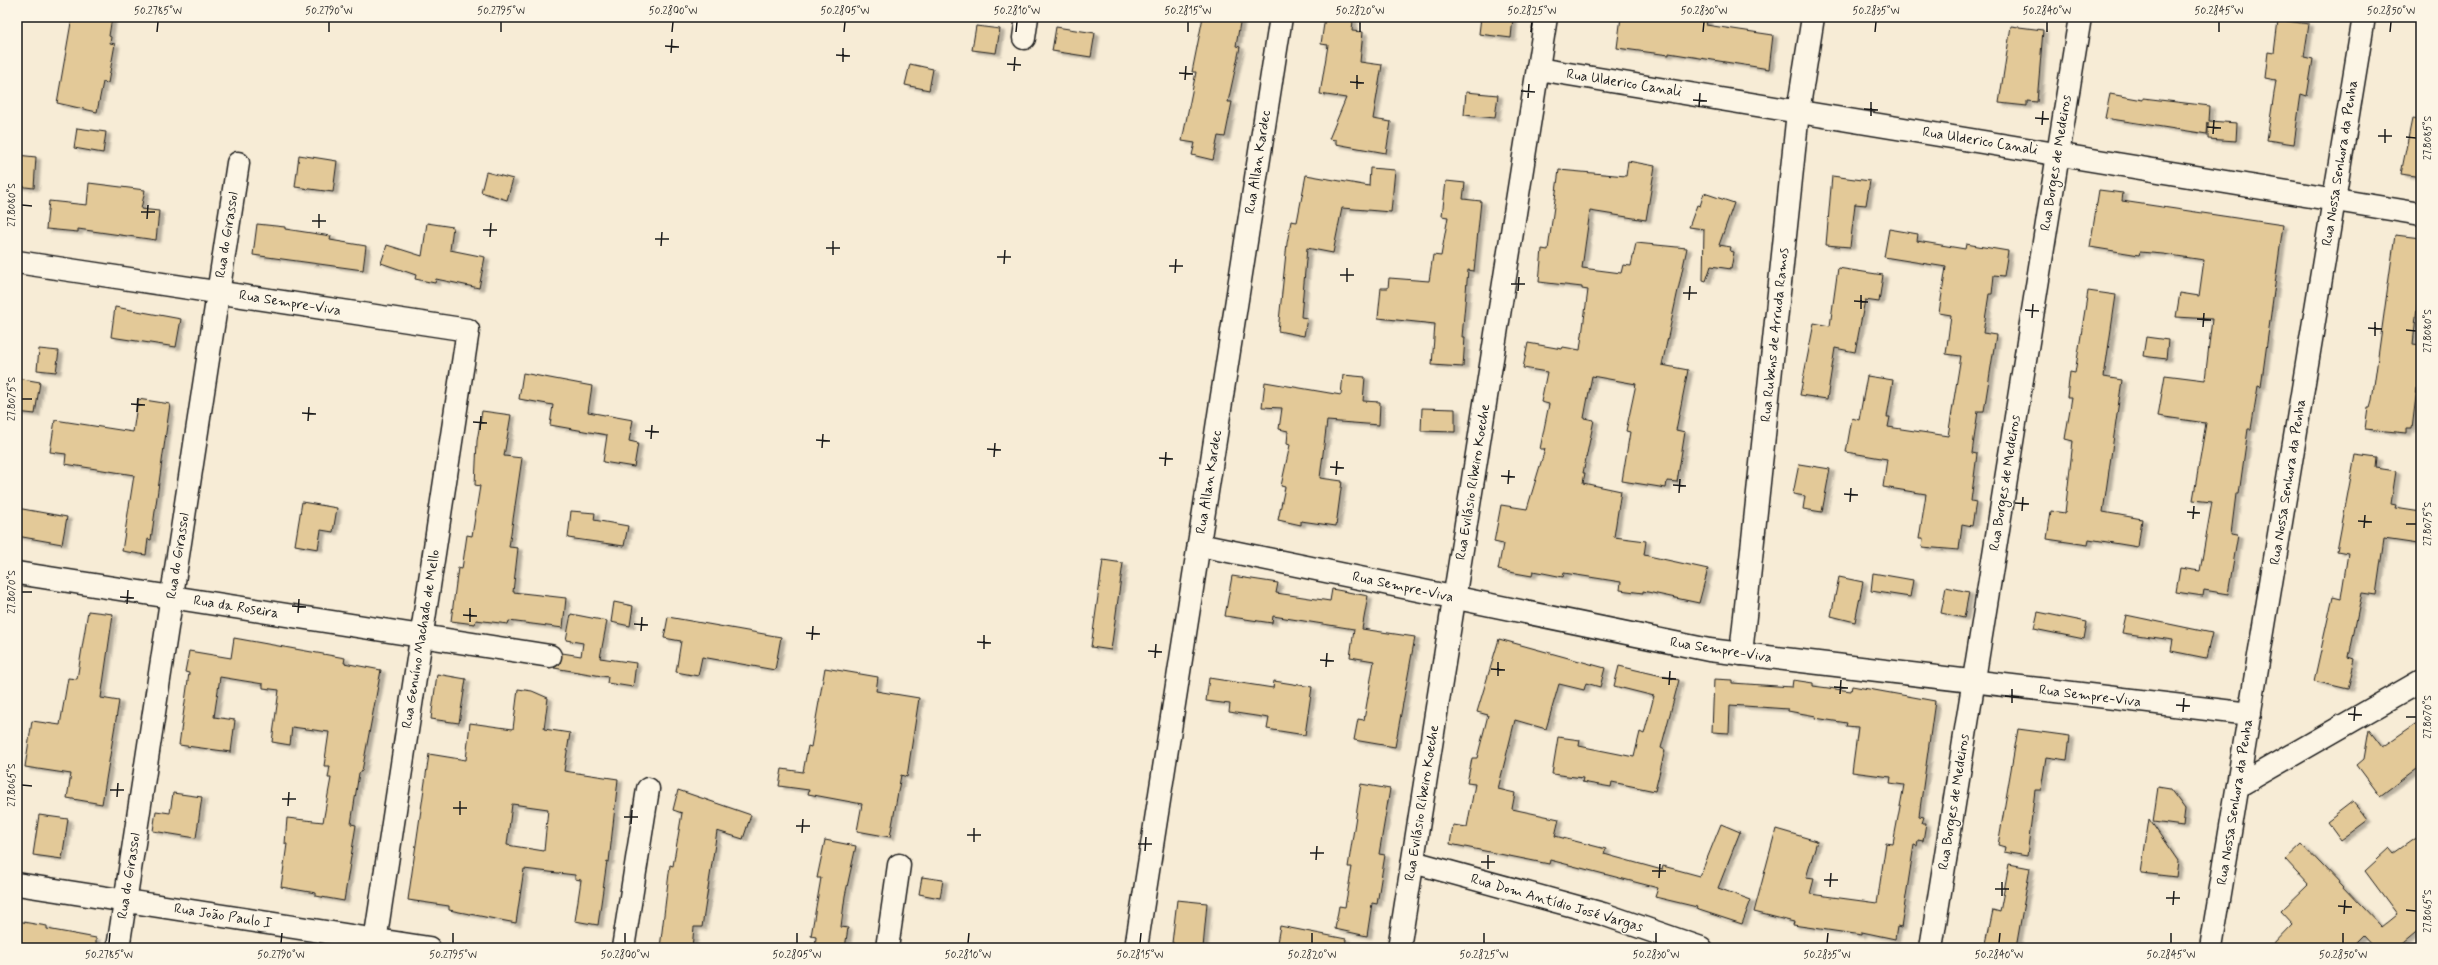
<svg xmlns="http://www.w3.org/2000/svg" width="2438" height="965" font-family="Mynerve,sans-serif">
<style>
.building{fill:#e3c998;stroke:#1c1c1c;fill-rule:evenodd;filter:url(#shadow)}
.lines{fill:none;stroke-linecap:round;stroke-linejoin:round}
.street-casing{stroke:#1c1c1c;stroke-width:25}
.secondary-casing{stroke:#1c1c1c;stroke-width:25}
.street{stroke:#fcf5e5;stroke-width:22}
.secondary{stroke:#fcf5e5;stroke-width:22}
.ticks{fill:none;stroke:#1c1c1c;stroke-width:1.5}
.labels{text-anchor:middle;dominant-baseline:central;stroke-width:3;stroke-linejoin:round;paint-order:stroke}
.street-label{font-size:14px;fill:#1c1c1c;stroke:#fcf5e5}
.neatline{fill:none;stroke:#1c1c1c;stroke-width:1.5}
.ticks-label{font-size:10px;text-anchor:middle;fill:#1c1c1c}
</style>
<defs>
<filter id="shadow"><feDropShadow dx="4.5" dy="2.5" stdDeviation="1" flood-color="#0004"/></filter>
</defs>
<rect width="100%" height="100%" fill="#f7ecd6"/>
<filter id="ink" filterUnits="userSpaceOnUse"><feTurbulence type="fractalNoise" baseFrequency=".025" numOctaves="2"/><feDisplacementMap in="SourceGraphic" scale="8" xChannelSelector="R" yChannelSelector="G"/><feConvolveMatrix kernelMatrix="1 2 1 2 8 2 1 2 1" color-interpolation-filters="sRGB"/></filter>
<g filter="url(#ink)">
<g class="building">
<path d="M72 17H112L109 36 111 37 110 43 115 44 108 83 103 82 97 112 57 103Z"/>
<path d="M1203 17H1241L1236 46 1240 47 1228 102H1232L1225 137 1218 136 1213 160 1192 155 1195 143 1182 141 1196 72H1192Z"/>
<path d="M1325 17 1353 20 1352 31 1363 32 1360 62 1382 65 1373 119 1391 122 1386 153 1336 144V140L1329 139 1346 98 1320 94 1328 45 1321 44Z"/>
<path d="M1481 17H1513L1511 38 1479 34Z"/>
<path d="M1621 17H1708L1706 25 1773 35 1769 69 1669 53V55L1617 48Z"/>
<path d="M2278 20 2309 24 2304 57 2313 59 2307 96 2301 94 2294 144 2267 140 2276 80 2265 78 2268 52 2274 53Z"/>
<path d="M976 26 1000 29 996 53 972 50Z"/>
<path d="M2011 26 2043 30 2037 102 2027 101V106L1999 103Z"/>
<path d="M1056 27 1095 33 1091 57 1052 51Z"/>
<path d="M910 64 933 69 929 90 905 85Z"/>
<path d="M1466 92 1498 95 1495 118 1464 115Z"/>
<path d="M2110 94 2143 100V98L2210 106 2209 121 2237 123 2236 141 2208 139V122L2207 134 2105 118Z"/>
<path d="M2412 119 2421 120V177L2401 174Z"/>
<path d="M77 128 106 132 103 153 74 148Z"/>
<path d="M17 155 36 157 34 188 17 186Z"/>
<path d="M299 155 337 161 333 192 295 187Z"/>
<path d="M1628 161 1655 166 1646 220 1590 211 1582 268 1621 273 1623 265 1631 266 1636 243 1687 248 1662 365 1688 370 1676 430 1685 432 1677 482 1667 481 1666 488 1622 481 1630 432 1626 431 1636 384 1592 376 1584 418 1594 420 1583 473H1585L1583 483 1621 491 1614 537 1646 541 1644 555 1708 569 1699 603 1643 591V593L1620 590 1621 582 1564 573 1563 577 1533 571 1532 576 1498 570 1503 544 1494 542 1501 505 1527 509 1545 449H1540L1549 404 1541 402 1547 372 1523 368 1528 343 1562 349 1563 347 1580 350 1588 290 1582 289V287L1539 282 1542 249 1548 250 1559 170 1626 176Z"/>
<path d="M1370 168 1395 170 1391 212 1342 208 1333 253 1307 248 1301 317 1307 318 1304 336 1278 331 1287 243 1291 221 1297 222 1306 175 1369 186Z"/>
<path d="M486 172 513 179 507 200 481 192Z"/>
<path d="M1832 176 1870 181 1866 205 1855 204 1850 247 1826 245Z"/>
<path d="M1446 181 1465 183 1463 199 1481 201 1474 271 1468 270 1462 337H1465L1463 367 1432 365 1435 324 1378 318 1381 288H1388L1389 278 1429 281 1433 255 1441 256 1448 217 1442 216Z"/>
<path d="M89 183 145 190 141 209 159 211 156 240 78 229V232L46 229 49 201 87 205Z"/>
<path d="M2099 190 2123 193 2122 201 2283 225 2261 387 2258 386 2251 429H2248L2239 494H2236L2231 534 2238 535 2228 594 2204 590 2203 596 2176 592 2180 568 2200 571 2212 502 2193 500 2206 423 2158 416 2165 375 2205 380 2212 319 2176 317 2180 293 2199 296 2204 260 2163 254 2140 252 2139 255 2090 247Z"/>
<path d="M1704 193 1734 203 1719 245 1731 247 1730 251 1734 252 1731 269 1711 266 1706 281 1703 280 1704 229 1689 227 1697 205 1700 206Z"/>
<path d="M427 223 453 227 450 250 485 257 479 288 436 279 435 283 415 279 416 275 381 263 387 245 422 256Z"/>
<path d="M257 224 285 227V229L331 236 330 240 366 246 363 270 253 255Z"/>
<path d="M1889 229 1918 234 1917 241 1965 249 1966 244 2008 251 2004 276 1994 275 1992 294H1989L1983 333 1996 335 1984 411H1978L1972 453 1977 454 1971 501 1976 502 1972 526 1962 524 1959 550 1922 547 1923 539H1919L1926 494 1883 487 1887 459 1846 452 1852 418 1859 420 1867 376 1893 380 1887 417H1890L1888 427 1948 436 1961 356 1946 354 1951 315 1939 313 1946 267 1884 257Z"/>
<path d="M2395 235 2421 238V271L2413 344 2421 345V388H2417L2412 429H2407V433L2365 429 2368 407H2370L2372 400Z"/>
<path d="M1838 268 1883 275 1879 302 1865 300 1855 352 1835 348 1827 399 1800 395 1814 323 1830 326Z"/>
<path d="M2088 291 2116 295 2104 377 2122 380 2103 512 2142 519 2138 547 2089 539 2088 545 2047 539 2051 511 2065 513 2073 441 2065 439 2072 397H2067L2070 372 2075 373Z"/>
<path d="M115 307 181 319 176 347 111 337Z"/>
<path d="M2146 337 2168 340 2166 359 2143 356Z"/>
<path d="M39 349 59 351 56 372 37 370Z"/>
<path d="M523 373 592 386 588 412 633 420 629 441 638 443 634 467 603 462 607 435 550 425 553 405 519 399Z"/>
<path d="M1343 375 1365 377 1363 401 1380 402 1379 425 1327 421 1320 478 1342 481 1336 526 1301 521V525L1278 520 1285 487 1281 486 1290 445 1287 444 1288 431 1279 429 1282 408 1262 407 1265 382 1341 395Z"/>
<path d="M17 378 40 382 35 414 17 412Z"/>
<path d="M138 399 170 404 151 540 148 539 146 555 122 551 134 475 65 464 66 454 50 452 55 420 133 432Z"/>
<path d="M1422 408 1455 409V432L1421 431Z"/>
<path d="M482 411 511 415 504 456 522 458 509 547 518 548 513 592 566 598 563 628 509 621 508 624 476 620 475 624 451 621 458 568 462 569 467 535 472 536 480 486 475 485 477 441Z"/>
<path d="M2355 455 2377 458 2376 468 2396 471 2391 504 2396 505 2395 508 2421 512V526L2418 544 2384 539 2376 595 2362 593 2349 657 2355 659 2348 689 2314 681 2333 596 2341 598 2348 553 2337 551Z"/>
<path d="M1799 464 1830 469 1822 512 1803 509 1805 496 1793 494Z"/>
<path d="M302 502 337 508 333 532 321 530 318 549 295 545Z"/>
<path d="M17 508 67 517 62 544 17 536Z"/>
<path d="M571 511 595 513 594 520 628 526 624 546 568 538Z"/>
<path d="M1103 560 1123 563 1111 650 1091 647Z"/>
<path d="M1873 573 1913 580 1910 597 1871 591Z"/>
<path d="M1232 576 1278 583 1276 593 1330 601 1332 589 1368 596 1362 629 1415 637 1395 747 1354 740 1358 719 1364 720 1374 661 1350 657 1354 629 1273 616 1272 623 1225 616Z"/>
<path d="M1839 577 1863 582 1855 622 1831 616Z"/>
<path d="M1946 587 1969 592 1964 618 1941 613Z"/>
<path d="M614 602 633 606 630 626 611 622Z"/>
<path d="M88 611 113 614 101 698 119 701 102 804 67 798 71 774 25 767 32 721 60 725 68 678 77 679Z"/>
<path d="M2038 612 2087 622 2084 639 2034 629Z"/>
<path d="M571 614 607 621 600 658 636 663 633 687 607 683 608 677 554 668 560 664 562 653 581 656 583 643 566 640Z"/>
<path d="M2126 615 2212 633 2206 658 2171 651 2173 640 2122 633Z"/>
<path d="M668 617 781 637 775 670 702 657 698 676 676 672 681 641 664 638Z"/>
<path d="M234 638 345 658 344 663 381 670 362 771 359 773 351 824 356 825 344 901 316 896V893L281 887 287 844H285L287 818 323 822 331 778H328L330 766H324L329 732 292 727 290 745 272 742 279 690 263 688V684L220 677 214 717 235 720 231 752 179 745 189 673 185 672 189 651 231 658Z"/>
<path d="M1499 639 1605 668 1600 687 1586 683 1584 690 1559 684 1546 729 1515 720 1498 789 1515 793 1512 809 1559 819 1555 836 1606 849 1604 854 1662 870 1663 866 1700 876 1721 824 1740 832 1718 888 1751 900 1742 924 1696 909 1697 907 1655 897 1658 888 1550 860 1549 864 1450 844 1453 825 1467 827 1475 784 1467 783 1472 758H1477L1488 715 1477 712Z"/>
<path d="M1619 666 1679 680 1661 748 1665 750 1655 791 1612 782 1611 787 1582 782 1583 778 1552 774 1558 737 1580 740 1579 746 1634 757 1640 732 1644 734 1654 696 1614 686Z"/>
<path d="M825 668 878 677 876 691 919 698 907 777 901 775 890 837 857 831 862 804 808 794 809 790 779 786 782 769 803 772 808 746 811 747Z"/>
<path d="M437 674 466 679 459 723 431 719Z"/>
<path d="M1209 678 1273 688 1274 681 1312 687 1305 735 1267 729 1269 718 1229 712 1230 704 1206 701Z"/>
<path d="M1714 679 1732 680V683L1792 687 1793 680 1813 683V686L1851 691 1852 686 1935 701 1919 816 1924 817 1922 823H1926L1923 841 1918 840 1917 846 1914 845 1901 928 1897 927 1895 939 1862 932V935L1793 925 1794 922 1754 912 1776 829 1817 841 1806 878 1814 879 1810 894 1877 903 1886 843 1893 844 1904 785 1890 783 1891 777 1852 772 1858 727 1846 726 1847 723 1815 718 1816 716 1788 711V709L1730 705 1729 733 1712 732Z"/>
<path d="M518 689 532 691 548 698 544 729 570 733 564 771 618 779 609 862 607 861 598 925 575 921 581 880 575 879V875L524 869 516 923 449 910V906L408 900 429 754 466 760 470 723 513 729ZM512 804 548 809 544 851 507 845Z"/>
<path d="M2421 720V765L2380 796 2357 765 2364 759 2369 730 2382 747Z"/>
<path d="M2018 729 2070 736 2067 760 2046 757 2041 790H2035L2027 856 2004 852 2005 847 1998 845Z"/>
<path d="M1361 784 1390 789 1379 854 1385 855 1377 904 1372 903 1367 936 1335 929 1339 906 1345 907 1352 867H1348Z"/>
<path d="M2158 787 2170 789 2185 809 2183 826 2153 822Z"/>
<path d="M678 790 751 815 743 839 717 831 702 927H694L692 948H660L670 865 673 866 682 813 673 810Z"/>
<path d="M173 793 202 797 196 838 153 831 156 811 170 813Z"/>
<path d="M2353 801 2368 820 2341 840 2327 821Z"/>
<path d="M39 815 68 819 62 859 33 855Z"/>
<path d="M2149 819 2178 861 2176 877 2141 873Z"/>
<path d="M2421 834V928L2397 948H2374L2363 936 2351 948H2270L2293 924 2281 911 2308 885 2285 860 2302 844 2381 927 2397 914 2365 871 2390 848 2394 853Z"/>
<path d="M825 840 856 846 845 896 841 927 848 928 845 948H815L816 937 811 936 821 878H817Z"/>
<path d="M2009 864 2030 868 2016 948H1985L1993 910 2000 912Z"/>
<path d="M922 877 943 880 940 898 919 894Z"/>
<path d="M1177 900 1207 903 1203 948H1174V943H1172Z"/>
<path d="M17 921 47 926V929L96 938V948H17Z"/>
<path d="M1280 926 1346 939 1345 948H1276Z"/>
</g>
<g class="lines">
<defs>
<g id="street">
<path d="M1024 38 1027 17"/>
<path d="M1538 69 2421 214"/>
<path d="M17 262 468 330 374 948"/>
<path d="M1199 545 1709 650 2250 714"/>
<path d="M17 573 550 656"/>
<path d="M1741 654 1798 112 1813 17"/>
<path d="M2238 786 2421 681"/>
<path d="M1413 862 1603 914 1701 948"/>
<path d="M17 884 429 948"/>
<path d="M118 948 238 163"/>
<path d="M623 948 648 789"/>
<path d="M887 948 899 865"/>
<path d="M1136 948 1281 17"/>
<path d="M1399 948 1546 17"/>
<path d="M1931 948 2080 17"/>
</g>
<path id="secondary" d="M2211 948 2364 17"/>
</defs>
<use href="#street" class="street-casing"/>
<use href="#secondary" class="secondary-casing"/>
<use href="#street" class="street"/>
<use href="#secondary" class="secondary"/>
</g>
</g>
<path class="ticks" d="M157 32 158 22M329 32V22M501 32V22M672 32 673 22M844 32 845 22M1016 32 1017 22M1188 32V22M1360 32V22M1531 32 1532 22M1703 32 1704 22M1875 32 1876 22M2047 32V22M2219 32V22M2390 32 2391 22M665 46 679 47M671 53 672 39M836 55 850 56M843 62V48M1007 64 1021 65M1014 71 1015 57M1179 73 1193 74M1185 80 1186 66M1350 82 1364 83M1357 89V75M1521 91 1535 92M1528 98 1529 84M1693 100 1707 101M1699 107 1700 93M1864 109 1878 110M1871 116V102M2035 118 2049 119M2042 125 2043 111M2207 127 2221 128M2213 134 2214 120M2378 136H2392M2406 137 2416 138M2385 143V129M22 205 32 206M141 212H155M147 219 148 205M312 221H326M319 228V214M483 230H497M490 237 491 223M655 239H669M661 246 662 232M826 248H840M833 255V241M997 257H1011M1004 264 1005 250M1169 266H1183M1175 273 1176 259M1340 275H1354M1347 282V268M1511 284H1525M1518 291 1519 277M1683 293H1697M1689 300 1690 286M1854 301 1868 302M1861 309V295M2025 310 2039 311M2032 318 2033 304M2197 319 2211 320M2203 327 2204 313M2368 328 2382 329M2406 330 2416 331M2375 336V322M22 399H32M131 404 145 405M137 412 138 398M302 413 316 414M308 421 309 407M473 422 487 423M480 430 481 416M645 431 659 432M651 439 652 425M816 440 830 441M822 448 823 434M987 449 1001 450M994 457 995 443M1159 458 1173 459M1165 466 1166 452M1330 467 1344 468M1336 475 1337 461M1501 476 1515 477M1508 484 1509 470M1673 485 1686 486M1679 493 1680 479M1844 494 1858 495M1850 502 1851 488M2015 503 2029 504M2022 511 2023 497M2187 512 2200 513M2193 519 2194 506M2358 521 2372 522M2406 524H2416M2364 528 2365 515M22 592H32M120 597 134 598M127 604 128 590M292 606 306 607M298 613 299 599M463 615 477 616M470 622V608M634 624 648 625M641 631 642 617M806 633 820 634M812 640 813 626M977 642 991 643M984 649V635M1148 651 1162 652M1155 658 1156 644M1320 660 1334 661M1326 667 1327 653M1491 669 1505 670M1498 676V662M1662 678 1676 679M1669 685 1670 671M1834 687 1848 688M1840 694 1841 680M2005 696 2019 697M2012 703V689M2176 705 2190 706M2183 712 2184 698M2348 714 2362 715M2406 717H2416M2354 721 2355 707M22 785 32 786M110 790H124M117 797 118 783M282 799H296M288 806 289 792M453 808H467M460 815V801M624 817H638M631 824 632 810M796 826H810M802 833 803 819M967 835H981M974 842V828M1138 844H1152M1145 851 1146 837M1310 853H1324M1316 860 1317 846M1481 862H1495M1488 869V855M1652 871H1666M1659 878 1660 864M1824 880H1838M1830 887 1831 873M1995 889H2009M2002 896V882M2166 898H2180M2173 905 2174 891M2338 906 2352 907M2406 910 2416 911M2344 914 2345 900M109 943 110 933M281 943 282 933M453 943V933M625 943V933M797 943V933M968 943 969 933M1140 943 1141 933M1312 943V933M1484 943V933M1656 943V933M1827 943 1828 933M1999 943 2000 933M2171 943V933M2343 943V933"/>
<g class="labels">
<g class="street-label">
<text transform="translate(1624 83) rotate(9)">Rua Ulderico Canali</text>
<text transform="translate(1980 141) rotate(9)">Rua Ulderico Canali</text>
<text transform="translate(1258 162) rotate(-81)">Rua Allan Kardec</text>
<text transform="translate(2056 163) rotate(-81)">Rua Borges de Medeiros</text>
<text transform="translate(2340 163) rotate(-81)">Rua Nossa Senhora da Penha</text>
<text transform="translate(227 235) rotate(-81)">Rua do Girassol</text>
<text transform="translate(290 303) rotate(9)">Rua Sempre-Viva</text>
<text transform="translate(1775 335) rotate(-84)">Rua Rubens de Arruda Ramos</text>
<text transform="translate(1209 482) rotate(-81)">Rua Allan Kardec</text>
<text transform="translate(1473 482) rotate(-81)">Rua Evilásio Ribeiro Koeche</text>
<text transform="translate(2288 482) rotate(-81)">Rua Nossa Senhora da Penha</text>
<text transform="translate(2005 483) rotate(-81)">Rua Borges de Medeiros</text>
<text transform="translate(178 556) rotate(-81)">Rua do Girassol</text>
<text transform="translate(1403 587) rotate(12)">Rua Sempre-Viva</text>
<text transform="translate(236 607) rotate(9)">Rua da Roseira</text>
<text transform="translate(421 639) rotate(-81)">Rua Genuíno Machado de Mello</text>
<text transform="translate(1721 650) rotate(9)">Rua Sempre-Viva</text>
<text transform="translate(2090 696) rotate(7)">Rua Sempre-Viva</text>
<text transform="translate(1954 802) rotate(-81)">Rua Borges de Medeiros</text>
<text transform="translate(2235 802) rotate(-81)">Rua Nossa Senhora da Penha</text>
<text transform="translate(1422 803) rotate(-81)">Rua Evilásio Ribeiro Koeche</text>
<text transform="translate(129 876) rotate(-81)">Rua do Girassol</text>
<text transform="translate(1557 903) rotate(16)">Rua Dom Antídio José Vargas</text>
<text transform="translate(223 916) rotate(9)">Rua João Paulo I</text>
</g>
</g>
<rect width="2438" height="965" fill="none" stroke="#fcf5e5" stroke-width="44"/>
<rect x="22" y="22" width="2394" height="921" class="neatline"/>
<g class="ticks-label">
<text x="158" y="14">50.2785°W</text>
<text x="329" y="14">50.2790°W</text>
<text x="501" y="14">50.2795°W</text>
<text x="673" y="14">50.2800°W</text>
<text x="845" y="14">50.2805°W</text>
<text x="1017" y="14">50.2810°W</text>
<text x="1188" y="14">50.2815°W</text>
<text x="1360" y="14">50.2820°W</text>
<text x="1532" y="14">50.2825°W</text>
<text x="1704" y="14">50.2830°W</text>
<text x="1876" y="14">50.2835°W</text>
<text x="2047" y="14">50.2840°W</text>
<text x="2219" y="14">50.2845°W</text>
<text x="2391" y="14">50.2850°W</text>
<text transform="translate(2427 138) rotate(-90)" y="4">27.8085°S</text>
<text transform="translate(11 205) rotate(-90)" y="4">27.8080°S</text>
<text transform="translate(2427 331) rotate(-90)" y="4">27.8080°S</text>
<text transform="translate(11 399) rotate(-90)" y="4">27.8075°S</text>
<text transform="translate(2427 524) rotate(-90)" y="4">27.8075°S</text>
<text transform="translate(11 592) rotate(-90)" y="4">27.8070°S</text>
<text transform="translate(2427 717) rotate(-90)" y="4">27.8070°S</text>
<text transform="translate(11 785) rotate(-90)" y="4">27.8065°S</text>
<text transform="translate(2427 911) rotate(-90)" y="4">27.8065°S</text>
<text x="109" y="958">50.2785°W</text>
<text x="281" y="958">50.2790°W</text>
<text x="453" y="958">50.2795°W</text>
<text x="625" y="958">50.2800°W</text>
<text x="797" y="958">50.2805°W</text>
<text x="968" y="958">50.2810°W</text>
<text x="1140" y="958">50.2815°W</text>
<text x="1312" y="958">50.2820°W</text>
<text x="1484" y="958">50.2825°W</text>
<text x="1656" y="958">50.2830°W</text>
<text x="1827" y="958">50.2835°W</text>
<text x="1999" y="958">50.2840°W</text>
<text x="2171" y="958">50.2845°W</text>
<text x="2343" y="958">50.2850°W</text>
</g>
</svg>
